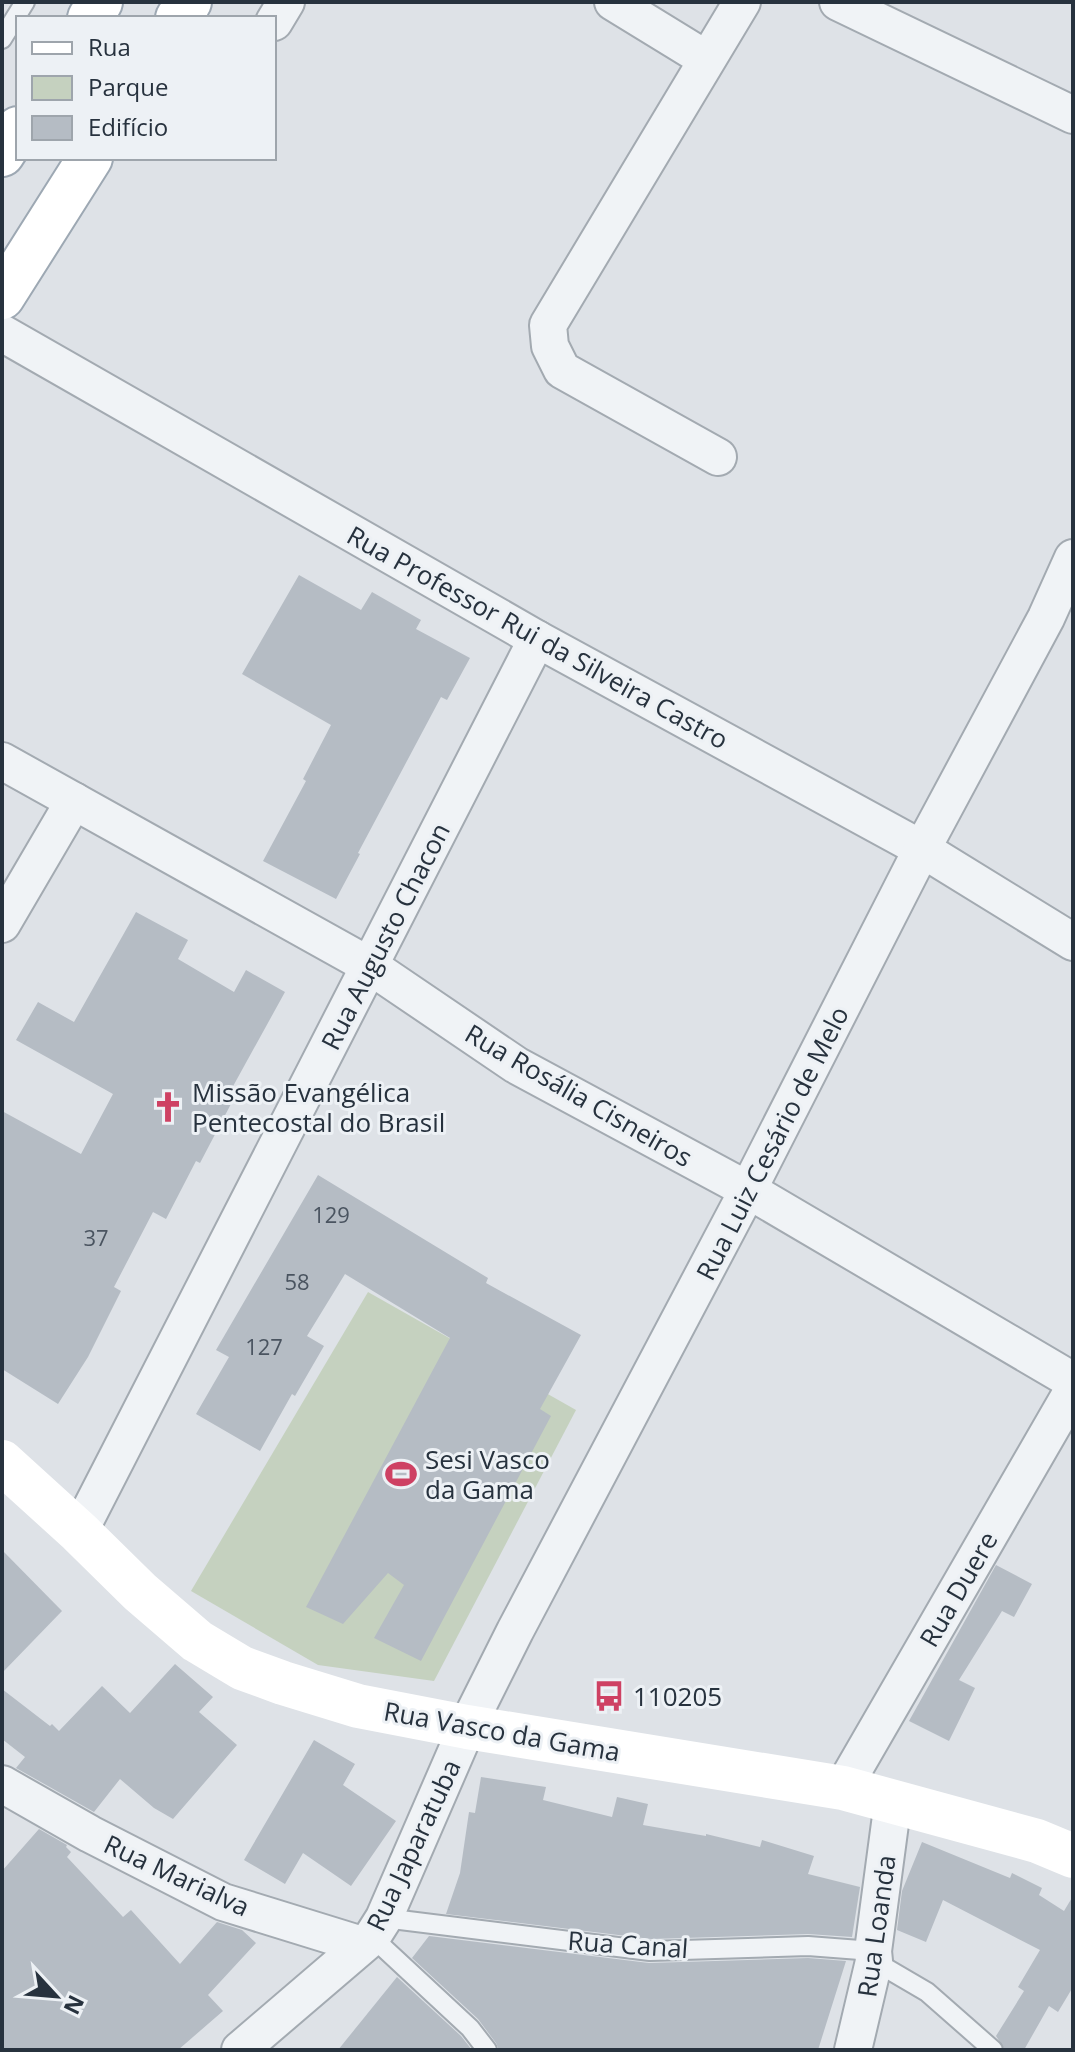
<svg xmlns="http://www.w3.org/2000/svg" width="1075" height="2052" font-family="'Open Sans',sans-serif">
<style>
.green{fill:#c5d1bf}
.building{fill:#b5bcc4}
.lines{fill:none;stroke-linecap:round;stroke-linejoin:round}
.service-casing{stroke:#a3aab1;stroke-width:22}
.minor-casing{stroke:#a3aab1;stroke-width:40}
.primary-casing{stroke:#9da8b3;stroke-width:48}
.service{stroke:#f0f3f6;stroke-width:18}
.minor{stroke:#f0f3f6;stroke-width:36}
.secondary{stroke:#fff;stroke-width:44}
.primary{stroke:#fff;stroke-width:44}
.labels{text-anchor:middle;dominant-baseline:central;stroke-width:6;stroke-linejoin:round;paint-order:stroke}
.number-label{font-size:22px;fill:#4a5460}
.street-label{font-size:26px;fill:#27323e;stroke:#edf1f5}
.poi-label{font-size:26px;fill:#27323e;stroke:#edf1f5;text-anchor:start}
</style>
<rect width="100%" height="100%" fill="#dee2e7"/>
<path class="green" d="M368 1292 576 1410 434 1681 318 1665 191 1591Z"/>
<g class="building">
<path d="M299 575 361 610 372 592 421 620 416 629 470 658 447 700 441 697 358 853 360 854 336 899 263 861 306 781 303 779 331 725 242 674Z"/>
<path d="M136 912 188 940 178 959 234 992 246 970 285 992 226 1099 232 1102 200 1163 196 1161 166 1219 153 1212 114 1287 121 1291 88 1357 58 1404 2 1369V1111L81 1154 113 1094 16 1040 38 1002 74 1022Z"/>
<path d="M318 1175 488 1278 486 1283 581 1335 540 1409 551 1416 421 1661 374 1638 404 1585 388 1573 343 1624 306 1607 450 1338 345 1274 307 1336 324 1346 295 1396 292 1394 260 1451 196 1414 229 1357 216 1350Z"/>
<path d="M2 1550 62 1611 2 1673Z"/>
<path d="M996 1565 1032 1584 1014 1617 1002 1611 959 1680 975 1688 949 1741 909 1721Z"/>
<path d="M175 1664 213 1697 199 1712 237 1745 173 1819 154 1808 120 1779 94 1812 16 1768 25 1757 2 1739V1689L50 1726 52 1724 59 1731 102 1686 130 1713Z"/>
<path d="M314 1740 355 1764 343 1785 396 1821 351 1886 303 1853 285 1884 244 1860Z"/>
<path d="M481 1777 546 1787 543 1800 612 1817 617 1797 648 1804 643 1825 706 1836V1834L760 1847 762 1840 814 1856 808 1874 860 1887 852 1937 808 1934 651 1939 446 1914 460 1873 469 1812 475 1813Z"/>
<path d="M39 1829 67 1845 66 1847 71 1852 67 1857 123 1917 131 1910 180 1964 217 1922 242 1930 256 1943 208 1995 223 2011 178 2050H2V1871Z"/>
<path d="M922 1842 1010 1878 1012 1873 1042 1888 1039 1895 1064 1911 1073 1896V1987L1058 2012 1049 2006 1024 2050H1005L996 2036 1024 1991 1018 1987 1040 1950 943 1900 926 1942 897 1930 902 1891Z"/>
<path d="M429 1936 649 1963 808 1958 846 1961 818 2050H499L496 2043 478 2019 412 1958Z"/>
<path d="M397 1977 461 2036 472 2050H338Z"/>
</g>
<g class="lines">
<defs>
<g id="service">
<path d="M2 39 25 2"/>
<path d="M384 1918 650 1951 808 1946 873 1951"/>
<path d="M372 1937 470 2028 487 2050"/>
<path d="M874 1961 927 1992 993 2050"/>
</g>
<g id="minor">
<path d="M613 2 706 59"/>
<path d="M838 2 1073 115"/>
<path d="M274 22 286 2"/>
<path d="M2 333 537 639 922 849 1073 942"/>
<path d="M718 457 562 370 550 346 548 325 742 2"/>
<path d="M2 761 370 966 516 1065 748 1190 1073 1381"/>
<path d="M2 924 74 801"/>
<path d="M79 1532 537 639"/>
<path d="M2 1784 90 1834 223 1902 362 1945"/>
<path d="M843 1788 1073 1390"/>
<path d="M240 2050 372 1937 384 1918 467 1727 515 1631 748 1190 922 849 1046 618 1073 558"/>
<path d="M853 2050 874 1961 873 1951 893 1801"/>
</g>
<g id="primary">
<path d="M90 18 100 2"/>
<path d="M178 18 189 2"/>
<path d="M2 154 18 129"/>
<path d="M2 297 90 158"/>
</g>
</defs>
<use href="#service" class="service-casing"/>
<use href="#minor" class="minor-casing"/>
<use href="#primary" class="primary-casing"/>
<use href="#service" class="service"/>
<use href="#minor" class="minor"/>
<path class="secondary" d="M2 1462 79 1532 140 1592 197 1641 242 1668 283 1683 358 1706 467 1727 843 1788 1037 1841 1073 1856"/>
<use href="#primary" class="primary"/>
</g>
<defs>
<symbol id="church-bare" viewBox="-9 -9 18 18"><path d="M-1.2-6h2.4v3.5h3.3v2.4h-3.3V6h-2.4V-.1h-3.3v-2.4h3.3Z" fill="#ce4163" stroke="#edf1f5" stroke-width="2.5" paint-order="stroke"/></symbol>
<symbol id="stadium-bare" viewBox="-9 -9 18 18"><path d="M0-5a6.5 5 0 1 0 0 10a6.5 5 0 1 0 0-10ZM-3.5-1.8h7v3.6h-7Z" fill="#ce4163" stroke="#edf1f5" stroke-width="2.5" paint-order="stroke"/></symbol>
<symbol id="bus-bare" viewBox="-9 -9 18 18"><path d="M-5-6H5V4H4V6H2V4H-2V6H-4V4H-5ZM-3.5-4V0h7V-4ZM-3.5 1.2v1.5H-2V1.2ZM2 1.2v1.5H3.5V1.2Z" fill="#ce4163" stroke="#edf1f5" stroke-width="2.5" paint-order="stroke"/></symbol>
</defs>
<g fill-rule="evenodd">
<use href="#church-bare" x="146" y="1085" width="44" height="44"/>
<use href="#stadium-bare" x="379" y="1452" width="44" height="44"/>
<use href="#bus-bare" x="587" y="1674" width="44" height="44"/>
</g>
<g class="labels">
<g class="number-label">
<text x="331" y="1214">129</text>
<text x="96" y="1237">37</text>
<text x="297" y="1281">58</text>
<text x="264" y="1346">127</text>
</g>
<g class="street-label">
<text transform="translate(538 637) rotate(29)">Rua Professor Rui da Silveira Castro</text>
<text transform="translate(385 936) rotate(-63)">Rua Augusto Chacon</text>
<text transform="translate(579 1095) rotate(30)">Rua Rosália Cisneiros</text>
<text transform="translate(772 1143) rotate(-63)">Rua Luiz Cesário de Melo</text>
<text transform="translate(958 1589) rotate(-60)">Rua Duere</text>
<text transform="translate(502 1731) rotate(10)">Rua Vasco da Gama</text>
<text transform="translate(413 1845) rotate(-65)">Rua Japaratuba</text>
<text transform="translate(177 1875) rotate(25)">Rua Marialva</text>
<text transform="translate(876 1926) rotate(-82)">Rua Loanda</text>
<text transform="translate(628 1944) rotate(4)">Rua Canal</text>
</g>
<g class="poi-label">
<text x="192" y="1092">Missão Evangélica<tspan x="192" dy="30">Pentecostal do Brasil</tspan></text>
<text x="425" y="1459">Sesi Vasco<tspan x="425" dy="30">da Gama</tspan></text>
<text x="633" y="1696">110205</text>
</g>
</g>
<rect width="1075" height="2052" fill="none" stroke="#27323e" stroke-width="8"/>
<rect x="16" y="16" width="260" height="144" fill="#edf1f5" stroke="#9ea5ac" stroke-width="2"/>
<rect x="32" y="42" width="40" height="12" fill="#ffffff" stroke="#9ea5ac" stroke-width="2"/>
<text x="88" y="56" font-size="24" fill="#27323e">Rua</text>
<rect x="32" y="76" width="40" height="24" fill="#c5d1bf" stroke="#9ea5ac" stroke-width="2"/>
<text x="88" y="96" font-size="24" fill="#27323e">Parque</text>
<rect x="32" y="116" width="40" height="24" fill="#b5bcc4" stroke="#9ea5ac" stroke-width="2"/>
<text x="88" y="136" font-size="24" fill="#27323e">Edifício</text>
<g transform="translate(56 1996) rotate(116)" stroke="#edf1f5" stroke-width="6" paint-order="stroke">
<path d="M0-6L14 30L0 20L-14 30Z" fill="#27323e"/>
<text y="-12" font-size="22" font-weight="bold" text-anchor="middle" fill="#27323e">N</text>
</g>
</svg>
